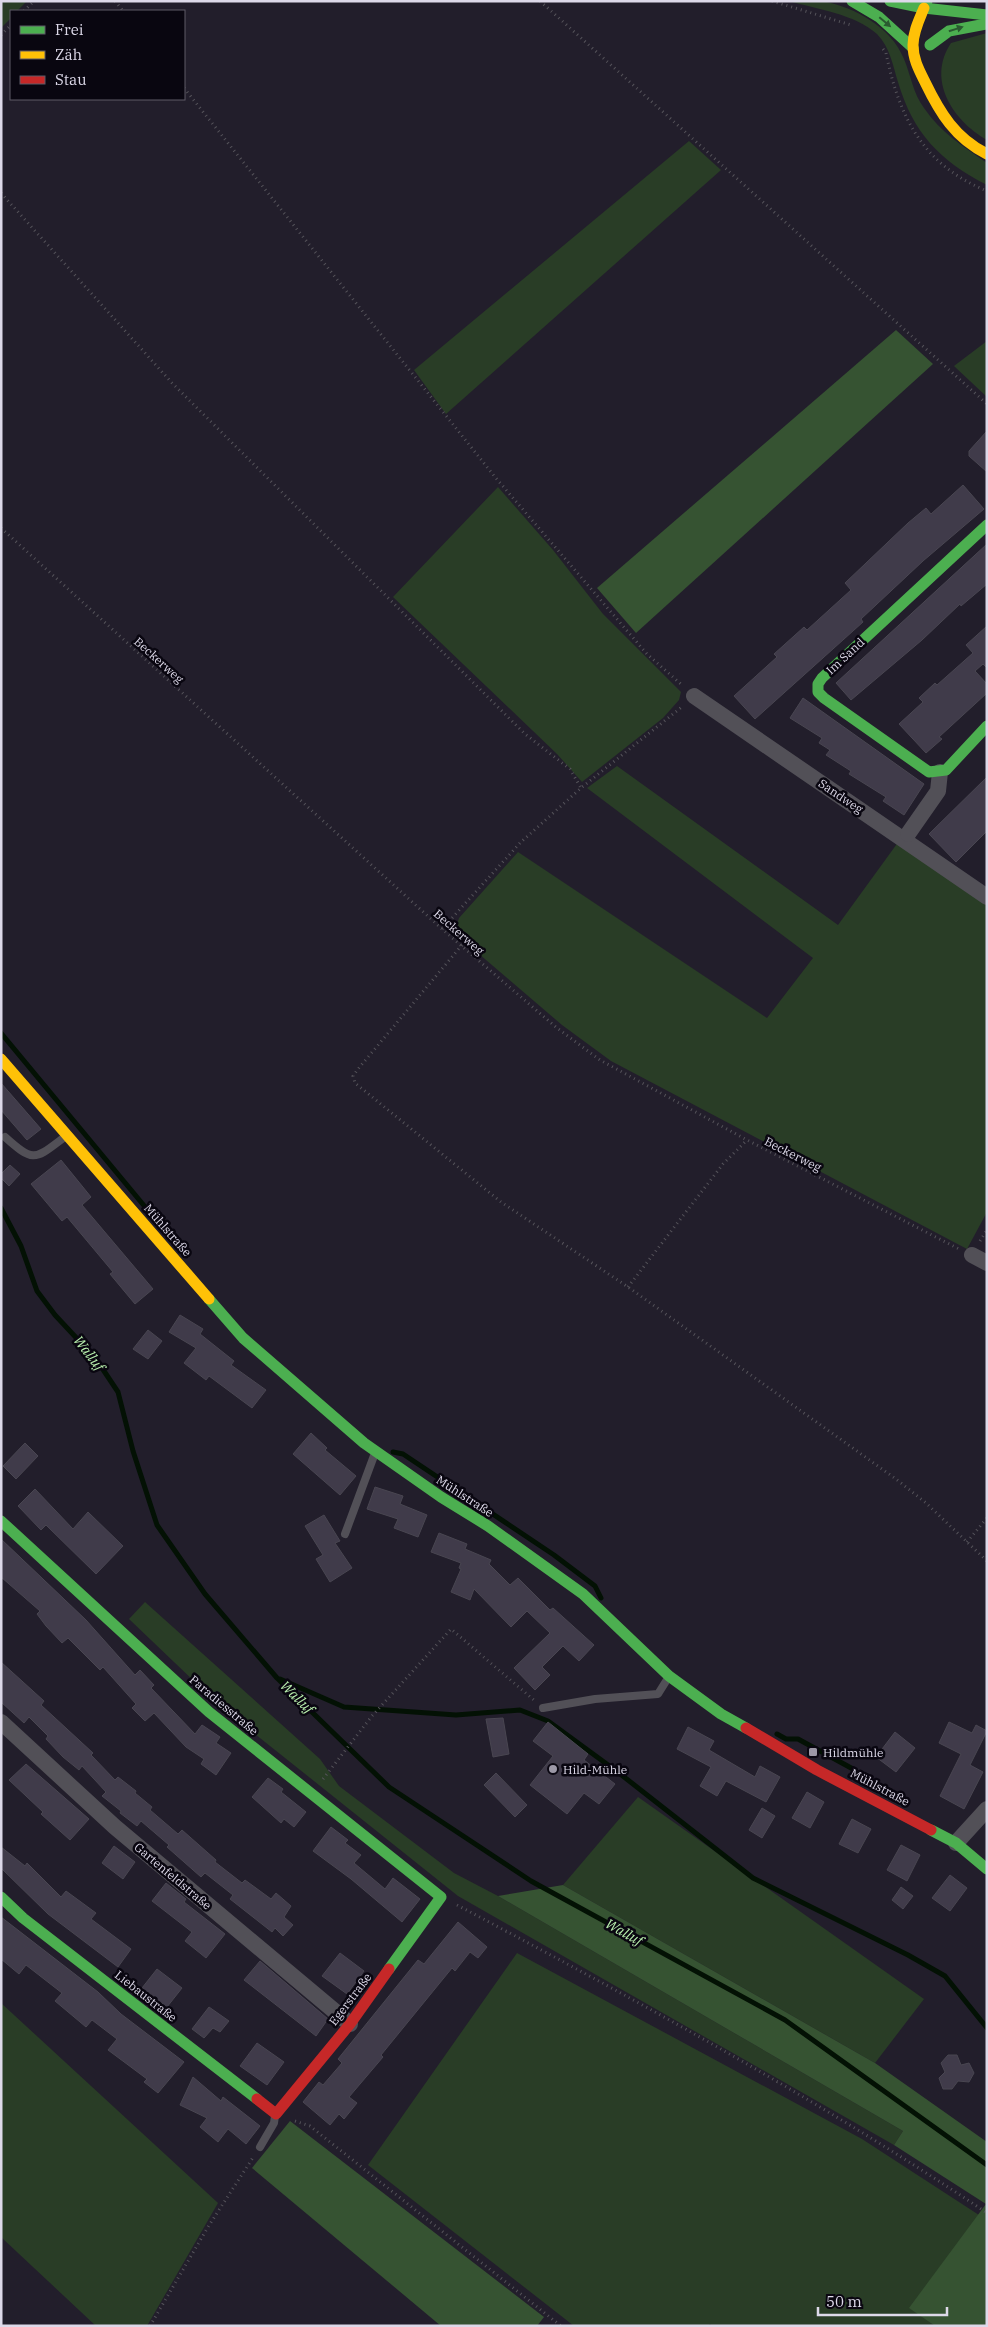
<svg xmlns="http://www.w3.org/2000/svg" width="988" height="2327" font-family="'IBM Plex Serif',serif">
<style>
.green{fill:#293d26}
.forest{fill:#365332}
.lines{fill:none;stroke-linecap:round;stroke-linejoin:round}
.stream{stroke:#031104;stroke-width:5}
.building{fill:#403b4a;stroke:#494651}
.path{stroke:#55535a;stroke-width:3;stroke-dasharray:1 4;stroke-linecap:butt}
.lane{stroke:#525057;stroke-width:8}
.street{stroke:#525057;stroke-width:16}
.fast{stroke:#4caf50;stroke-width:11}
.slow{stroke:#ffc107;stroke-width:11}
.jam{stroke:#c62828;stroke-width:11}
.oneway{fill:#2a5a30}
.poi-dot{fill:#9c98a6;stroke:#090610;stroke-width:2}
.labels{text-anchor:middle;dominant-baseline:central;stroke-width:5;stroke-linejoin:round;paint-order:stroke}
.street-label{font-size:12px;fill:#ddd9e9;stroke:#090610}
.poi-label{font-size:12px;fill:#ddd9e9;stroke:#090610;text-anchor:start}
.water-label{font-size:14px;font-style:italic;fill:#b9f0ae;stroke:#090610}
</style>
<rect width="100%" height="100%" fill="#221e2b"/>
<g class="green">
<path d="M4 1H27L17 11H11V18L1 28V4Z"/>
<path d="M789 1C799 1 812 0 823 1 856 8 891 27 904 59 911 76 913 93 924 108 940 132 964 147 987 163V185C940 161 913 133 898 82 893 66 890 47 877 34 855 14 816 9 789 1Z"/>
<path d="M987 33V140C953 121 926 80 951 43Z"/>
<path d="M689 141 721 170 446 414 414 370Z"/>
<path d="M987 341V397L954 366Z"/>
<path d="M498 487 553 550 603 614 681 692 679 700 663 718 582 782 557 754 393 597Z"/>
<path d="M617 766 838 925 899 841 987 903V1212L967 1249 611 1061 562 1025 458 936 456 927 459 918 518 852 767 1018 813 958 587 788Z"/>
<path d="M145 1602 320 1759 339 1786 454 1873 498 1896 903 2131 894 2145 458 1896 220 1706 129 1619Z"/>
<path d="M638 1797 924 1999 875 2063 563 1885Z"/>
<path d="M517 1953 862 2139 979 2215 910 2308 935 2326H712L710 2324 708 2326H574L368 2165Z"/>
<path d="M1 2003 218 2203 147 2326H96L1 2237Z"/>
</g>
<g class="forest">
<path d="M896 330 933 364 636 633 597 588Z"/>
<path d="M563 1885 875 2063 987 2142V2326H935L909 2308 986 2204 894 2145 903 2131 498 1896Z"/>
<path d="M290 2121 544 2317 537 2326H441L252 2168Z"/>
</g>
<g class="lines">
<g class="stream">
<path d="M1 1033 175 1243"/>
<path d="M1 1208 21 1246 37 1291 55 1315 96 1359 118 1392 133 1451 157 1525 205 1594 277 1678 389 1787 531 1881 785 2020 987 2165"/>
<path d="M393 1452 403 1454 554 1555 595 1586 601 1598"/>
<path d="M280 1679 344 1707 456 1715 520 1710 548 1721 619 1773 753 1878 908 1955 945 1976 987 2028"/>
<path d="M777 1734 786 1739H798L853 1769"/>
</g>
</g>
<g class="building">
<path d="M987 431V472L969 456V451Z"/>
<path d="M963 485 984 509 923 561 861 619 863 622 755 719 734 696 777 657 774 654 804 627 807 630 851 590 845 583 908 523 926 508 931 514Z"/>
<path d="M987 544V584L961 606 960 604 922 640 851 700 836 683Z"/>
<path d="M987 626V668L983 664 975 671 987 684V693L939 737 942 739 926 753 899 724 923 702 919 698 935 683 937 685 973 653 966 645Z"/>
<path d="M803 698 924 784 904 815 883 801 886 797 849 774 851 771 826 755 830 750 819 743 822 738 790 718Z"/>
<path d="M987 777V831L956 862 929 834Z"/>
<path d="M1 1083 41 1129 27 1140 1 1110Z"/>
<path d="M61 1160 91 1197 82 1205 153 1289 135 1304 110 1274 113 1272 67 1217 62 1221 31 1184Z"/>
<path d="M10 1165 20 1174 9 1186 1 1178V1174Z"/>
<path d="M180 1315 203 1329 200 1334 234 1361 231 1365 266 1390 252 1408 209 1376 206 1380 184 1363 196 1348 169 1332Z"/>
<path d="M148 1330 162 1341 148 1359 133 1349Z"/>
<path d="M311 1433 327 1448 325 1450 356 1476 340 1495 293 1454Z"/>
<path d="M25 1443 38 1456 16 1479 3 1466Z"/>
<path d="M375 1487 403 1496 400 1504 427 1515 418 1537 394 1528 398 1519 367 1509Z"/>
<path d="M35 1489 73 1529 88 1512 123 1546 96 1574 46 1525 41 1530 18 1506Z"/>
<path d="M324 1515 340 1541 335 1543 352 1568 330 1582 316 1559 323 1555 305 1526Z"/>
<path d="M439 1533 467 1544 465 1549 491 1560 489 1564 510 1585 518 1578 550 1610 553 1608 594 1645 579 1661 563 1646 542 1667 550 1675 535 1690 514 1668 550 1633 527 1611 511 1627 474 1589 470 1600 451 1592 461 1569 459 1568 461 1563 431 1552Z"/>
<path d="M1 1539 86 1620 135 1675 140 1670 154 1685 151 1688 195 1734 202 1725 220 1737 216 1743 231 1753 216 1775 201 1764 204 1759 186 1747 154 1713 145 1721 132 1708 136 1704 103 1667 100 1670 68 1638 62 1643 46 1626 37 1614 40 1611 1 1577Z"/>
<path d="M1 1662 44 1701 41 1705 93 1753 91 1755 115 1780 118 1777 136 1791 135 1793 152 1807 150 1810 178 1834 182 1830 216 1860 215 1862 242 1883 245 1880 271 1899 276 1893 291 1906 284 1917 293 1925 283 1936 275 1928 272 1932 230 1899 233 1895 205 1873 201 1877 167 1847 169 1845 141 1821 137 1826 120 1813 121 1811 102 1796 106 1792 82 1766 79 1770 63 1757 46 1739 48 1736 29 1717 24 1723 1 1702Z"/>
<path d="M503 1718 509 1754 493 1757 486 1719Z"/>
<path d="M548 1722 588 1754 584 1760 615 1784 599 1804 584 1793 567 1814 530 1785 553 1756 533 1741Z"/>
<path d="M949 1722 972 1733 976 1725 987 1731 970 1765 983 1772 964 1809 940 1796 961 1754 939 1743Z"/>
<path d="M688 1727 714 1741 709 1750 755 1777 760 1766 780 1777 766 1802 726 1781 717 1796 700 1786 711 1767 677 1749Z"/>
<path d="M895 1732 915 1748 896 1772 876 1757Z"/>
<path d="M26 1764 89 1819 70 1840 41 1814 43 1812 9 1780Z"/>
<path d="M496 1773 527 1805 515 1817 484 1785Z"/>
<path d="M268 1778 283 1789 281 1792 306 1812 294 1827 284 1819 281 1823 252 1797Z"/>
<path d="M807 1792 824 1802 810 1828 792 1818Z"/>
<path d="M762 1808 775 1816 762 1838 749 1830Z"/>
<path d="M852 1819 871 1829 858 1853 839 1844Z"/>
<path d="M331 1827 348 1840 345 1843 361 1855 354 1863 385 1889 393 1878 420 1899 402 1922 351 1879 313 1851Z"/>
<path d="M901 1845 920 1855 907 1881 887 1870Z"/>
<path d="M114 1846 135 1862 123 1879 102 1863Z"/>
<path d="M1 1847 25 1866 27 1863 61 1897 66 1891 96 1913 91 1919 131 1949 118 1967 48 1914 1 1868Z"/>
<path d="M950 1875 967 1888 950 1911 932 1898Z"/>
<path d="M166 1883 186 1899 184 1902 225 1934 206 1958 185 1941 192 1932 152 1901Z"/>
<path d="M901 1887 913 1896 903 1909 892 1900Z"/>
<path d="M1 1917 98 1992 121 2014 184 2062 158 2093 144 2082 147 2079 108 2050 117 2039 92 2020 86 2027 55 2001 62 1993 26 1965 19 1974 1 1959Z"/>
<path d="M458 1922 487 1947 478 1958 470 1952 455 1971 452 1968 381 2055 383 2057 349 2097 357 2103 344 2119 339 2114 330 2125 303 2102 319 2082 323 2085 342 2063 338 2059 418 1960 424 1964Z"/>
<path d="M340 1953 364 1971 347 1994 322 1976Z"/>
<path d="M260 1961 328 2019 316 2036 244 1980Z"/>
<path d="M157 1969 182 1988 167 2007 142 1988Z"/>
<path d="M209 2007 229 2021 220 2032 213 2028 204 2038 192 2029Z"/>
<path d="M257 2043 284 2062 267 2085 240 2066Z"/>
<path d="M948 2055H957L961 2065 969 2063 974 2073 969 2082 958 2081 952 2089H943L939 2078 945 2072 941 2063Z"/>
<path d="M193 2077 221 2101 223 2097 260 2126 246 2144 228 2129 218 2142 200 2127 207 2118 180 2105Z"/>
</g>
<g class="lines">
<g class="path">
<path d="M115 1 123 11"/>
<path d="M540 1 987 404"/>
<path d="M772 1 851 25"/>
<path d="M24 11 34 1"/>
<path d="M1 35 11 25"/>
<path d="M883 49 886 53C899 117 923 165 987 191"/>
<path d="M184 88 495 477 647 654 682 685"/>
<path d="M1 193 172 383 525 734 570 769 581 788"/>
<path d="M1 528 442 929 557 1028 600 1060 747 1140 959 1249"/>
<path d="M442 929 520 843 581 788 683 706"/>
<path d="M462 945 358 1069 353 1076 355 1083 501 1202 628 1287 896 1479 926 1503 987 1561"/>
<path d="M980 1241 987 1230"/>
<path d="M628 1287 723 1164 747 1140"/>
<path d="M967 1542 987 1518"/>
<path d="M323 1779 372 1716 451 1629 535 1701"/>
<path d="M457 1905C638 2001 818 2099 987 2213"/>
<path d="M295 2121 310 2126 561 2326"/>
<path d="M150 2326 208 2227 254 2156"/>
</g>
<g class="lane">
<path d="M5 1137C35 1164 35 1159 66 1136"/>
<path d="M345 1534 375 1453"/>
<path d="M543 1708 595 1699 658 1694 668 1678"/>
<path d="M260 2147 274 2123 275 2116"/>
</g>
<g class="street">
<path d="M694 696 987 897"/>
<path d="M908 834 938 791 940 772"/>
<path d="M972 1255 987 1263"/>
<path d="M1 1722 115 1827 350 2024"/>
<path d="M956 1843 987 1809"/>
</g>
<g class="fast">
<path d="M852 1 879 17 913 48"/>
<path d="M890 1 924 8 927 1"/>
<path d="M924 8 987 15"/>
<path d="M930 45 949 31 986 24"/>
<path d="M987 525 822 678 818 684V692L824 698 929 772 946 770 987 726"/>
<path d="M209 1299 243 1338 364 1443 441 1497 488 1526 583 1594 669 1676 721 1714 746 1728"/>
<path d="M1 1521 209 1712 441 1897 389 1969"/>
<path d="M931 1830 956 1843 987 1869"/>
<path d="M1 1897 23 1918 257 2099"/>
</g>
<g class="slow">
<path d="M924 8C919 20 913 32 913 45 913 59 919 70 925 82 940 113 955 138 987 154"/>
<path d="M1 1059 209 1299"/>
</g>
<g class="jam">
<path d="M746 1728 817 1770 931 1830"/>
<path d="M257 2099 276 2114 350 2024 389 1969"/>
</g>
</g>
<defs><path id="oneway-solid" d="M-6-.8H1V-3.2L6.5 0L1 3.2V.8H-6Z" transform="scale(1.25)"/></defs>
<g class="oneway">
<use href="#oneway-solid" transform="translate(885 22) rotate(40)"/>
<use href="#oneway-solid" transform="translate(956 29) rotate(-17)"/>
</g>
<g class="poi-dot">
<rect x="808" y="1747" width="10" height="10" rx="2.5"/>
<circle cx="553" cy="1769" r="5"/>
</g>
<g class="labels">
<g class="street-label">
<text transform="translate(845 656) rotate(-43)">Im Sand</text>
<text transform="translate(159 660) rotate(42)">Beckerweg</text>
<text transform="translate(841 796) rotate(34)">Sandweg</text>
<text transform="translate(459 932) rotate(41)">Beckerweg</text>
<text transform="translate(793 1154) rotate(27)">Beckerweg</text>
<text transform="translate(168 1230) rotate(49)">Mühlstraße</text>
<text transform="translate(465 1496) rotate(33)">Mühlstraße</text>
<text transform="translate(224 1705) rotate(40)">Paradiesstraße</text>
<text transform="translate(880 1787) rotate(28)">Mühlstraße</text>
<text transform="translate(173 1876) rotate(40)">Gartenfeldstraße</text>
<text transform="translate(146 1996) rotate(38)">Liebaustraße</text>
<text transform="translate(350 1999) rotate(-53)">Egerstraße</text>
</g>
<g class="poi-label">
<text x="823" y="1752">Hildmühle</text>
<text x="563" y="1769">Hild-Mühle</text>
</g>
<g class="water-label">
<text transform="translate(89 1353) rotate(52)">Walluf</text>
<text transform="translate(297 1697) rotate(44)">Walluf</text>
<text transform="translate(624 1932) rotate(29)">Walluf</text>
</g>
</g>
<rect width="988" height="2327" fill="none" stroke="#ddd9e9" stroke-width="5"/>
<rect x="10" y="10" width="175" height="90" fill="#090610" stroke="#5e5a67"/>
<rect x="20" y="26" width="25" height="8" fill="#4caf50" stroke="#5e5a67"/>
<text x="55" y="35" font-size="15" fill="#ddd9e9">Frei</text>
<rect x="20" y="51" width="25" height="8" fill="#ffc107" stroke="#5e5a67"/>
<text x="55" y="60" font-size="15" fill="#ddd9e9">Zäh</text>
<rect x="20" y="76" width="25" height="8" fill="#c62828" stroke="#5e5a67"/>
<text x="55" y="85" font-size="15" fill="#ddd9e9">Stau</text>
<path d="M818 2307v8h129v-8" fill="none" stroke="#ddd9e9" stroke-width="2.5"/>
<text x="826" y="2307" font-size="15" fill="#ddd9e9" stroke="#090610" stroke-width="4" paint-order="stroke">50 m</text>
</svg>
